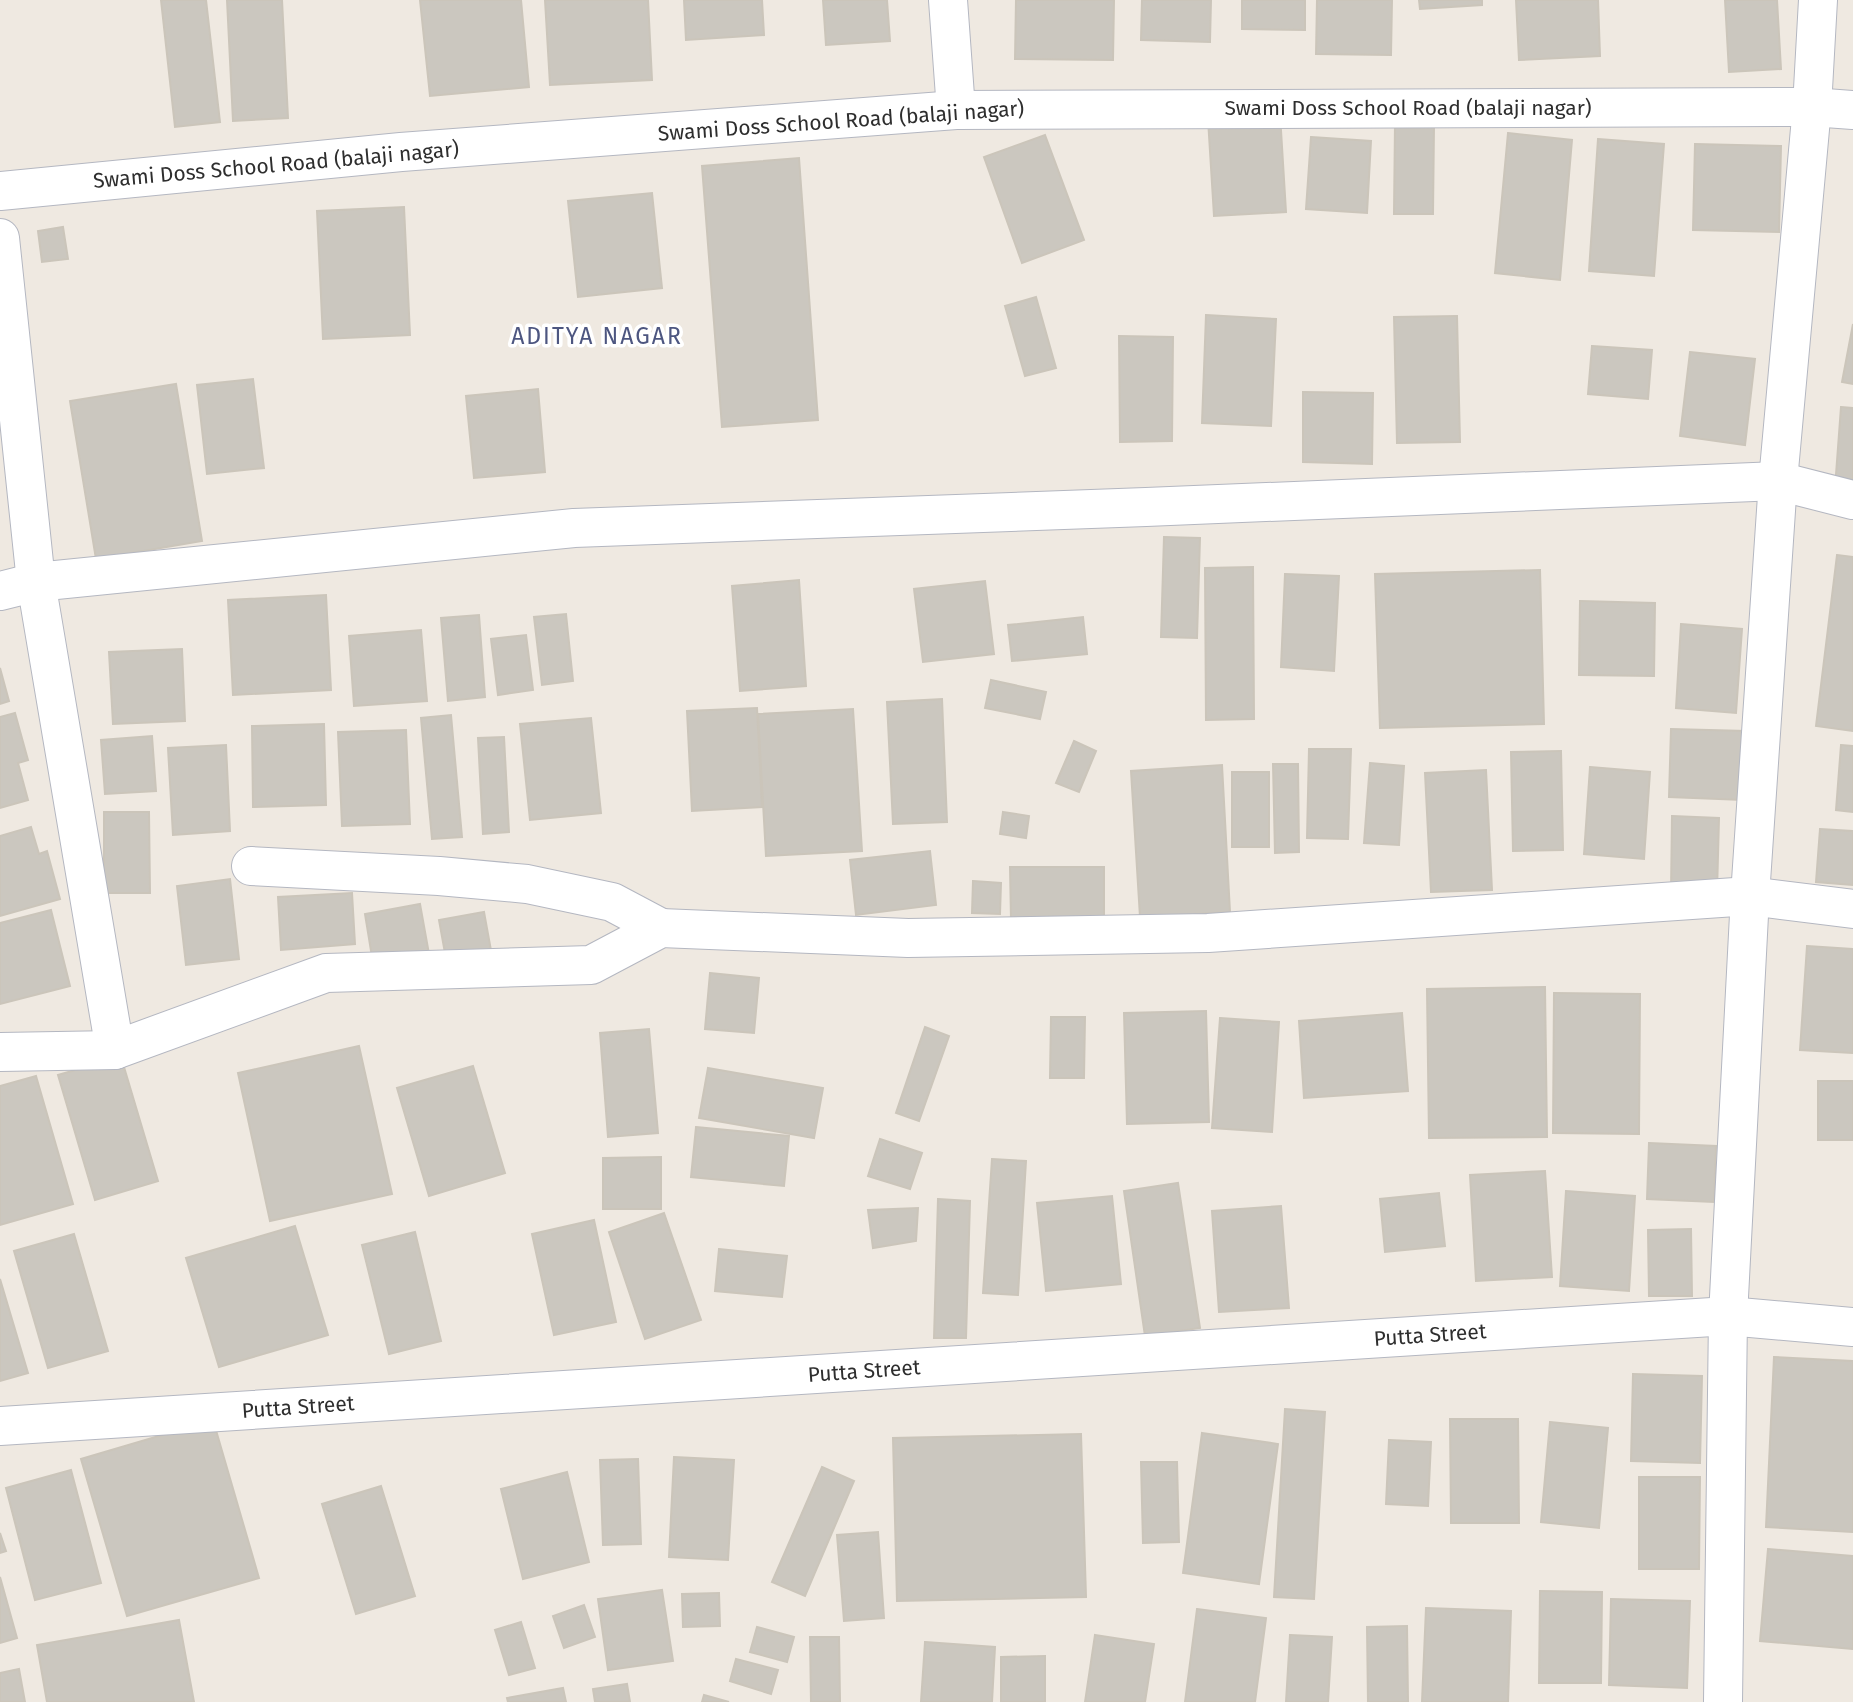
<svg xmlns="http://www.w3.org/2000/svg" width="1853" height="1702" font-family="'Fira Sans',sans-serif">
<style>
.building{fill:#cbc7bf;stroke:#cbc5ba;stroke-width:2}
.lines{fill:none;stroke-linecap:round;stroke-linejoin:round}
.minor-casing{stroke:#b4b7c1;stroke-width:40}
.minor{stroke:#fff;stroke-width:38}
.labels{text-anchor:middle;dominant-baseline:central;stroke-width:7;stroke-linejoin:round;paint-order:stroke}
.street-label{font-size:21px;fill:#2e2e2e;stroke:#fff}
.neighbourhood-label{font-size:23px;letter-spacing:2px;fill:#4d5680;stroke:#fff}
</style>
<rect width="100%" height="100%" fill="#efe9e1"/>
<g class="building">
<path d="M161 0H206L220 122 175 127Z"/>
<path d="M227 0H282L288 118 233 121Z"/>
<path d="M420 0H521L529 87 430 96Z"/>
<path d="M545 0H648L652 80 550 85Z"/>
<path d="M684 0H762L764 35 686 40Z"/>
<path d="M823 0H887L890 41 826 45Z"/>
<path d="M1016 0H1114L1113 60 1015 59Z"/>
<path d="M1142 0H1211L1210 42 1141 40Z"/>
<path d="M1242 0H1305V30L1242 29Z"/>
<path d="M1317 0H1392L1391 55 1316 54Z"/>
<path d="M1419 0H1482V5L1420 9Z"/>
<path d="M1516 0H1598L1600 56 1519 60Z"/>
<path d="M1725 0H1777L1781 69 1729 72Z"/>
<path d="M1280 114 1286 212 1214 216 1208 119Z"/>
<path d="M1395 124 1434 125 1433 214H1394Z"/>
<path d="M1508 133 1572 140 1560 280 1495 273Z"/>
<path d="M1045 135 1084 240 1022 263 984 157Z"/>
<path d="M1311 137 1371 141 1367 213 1306 209Z"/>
<path d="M1598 139 1664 144 1654 276 1589 271Z"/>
<path d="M1695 144 1781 146 1779 232 1693 230Z"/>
<path d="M799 158 818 420 722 427 702 166Z"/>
<path d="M652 193 662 288 578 297 568 201Z"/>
<path d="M404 207 410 335 323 339 317 211Z"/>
<path d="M63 227 68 259 42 262 38 231Z"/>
<path d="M1036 297 1056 368 1025 376 1005 306Z"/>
<path d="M1206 315 1276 319 1271 426 1202 423Z"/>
<path d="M1457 316 1460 442 1397 443 1394 317Z"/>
<path d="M1853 324V384L1842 382Z"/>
<path d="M1119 336 1173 337 1172 441 1120 442Z"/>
<path d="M1592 346 1652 350 1648 399 1588 394Z"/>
<path d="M1690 352 1755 359 1745 445 1680 436Z"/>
<path d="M253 379 264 468 207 474 197 385Z"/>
<path d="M176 384 202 541 96 559 70 401Z"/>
<path d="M538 389 545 472 474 478 466 396Z"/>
<path d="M1303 392 1373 393 1372 464 1303 462Z"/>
<path d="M1841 407 1853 408V489L1835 488Z"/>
<path d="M1164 537 1200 538 1197 638 1161 637Z"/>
<path d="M1837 555 1853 557V731L1816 726Z"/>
<path d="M1253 567 1254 719 1206 720 1205 568Z"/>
<path d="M1540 570 1544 724 1380 728 1375 574Z"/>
<path d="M1285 574 1339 576 1334 671 1281 667Z"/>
<path d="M799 580 806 686 740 691 732 586Z"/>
<path d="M985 581 994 654 923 662 914 589Z"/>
<path d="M326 595 331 690 233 695 228 600Z"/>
<path d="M1580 601 1655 603 1654 676 1579 675Z"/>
<path d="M566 614 573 681 542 685 534 617Z"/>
<path d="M479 615 485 697 448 701 441 618Z"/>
<path d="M1083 617 1087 654 1012 661 1008 625Z"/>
<path d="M1681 624 1742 629 1736 713 1676 708Z"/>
<path d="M421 630 427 701 354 706 349 636Z"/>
<path d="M526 635 533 690 498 695 491 639Z"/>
<path d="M182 649 185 721 113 724 109 652Z"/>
<path d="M0 668 9 701 0 704Z"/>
<path d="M991 680 1046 692 1040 719 985 708Z"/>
<path d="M942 699 947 822 893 824 887 702Z"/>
<path d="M757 708 762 807 692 811 687 711Z"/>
<path d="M853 709 862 851 766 856 758 714Z"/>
<path d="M15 713 28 760 18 763 28 800 0 808V717Z"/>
<path d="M451 715 462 837 432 839 421 718Z"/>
<path d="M591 718 601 813 530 820 520 724Z"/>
<path d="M324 724 326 805 253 807 252 726Z"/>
<path d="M1671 729 1746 731 1743 800 1669 797Z"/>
<path d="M406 730 410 824 342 826 338 732Z"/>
<path d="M152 736 156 791 105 794 101 740Z"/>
<path d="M504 737 509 832 483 834 478 738Z"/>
<path d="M1074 741 1096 751 1079 792 1056 783Z"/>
<path d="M226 745 230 831 173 835 168 748Z"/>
<path d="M1841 745 1853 746V812L1836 810Z"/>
<path d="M1309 749H1351L1348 839 1307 838Z"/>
<path d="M1561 751 1563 850 1513 851 1511 752Z"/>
<path d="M1370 763 1404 766 1399 845 1364 843Z"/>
<path d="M1273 764H1298L1299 852 1275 853Z"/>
<path d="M1222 765 1230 912 1140 917 1131 771Z"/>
<path d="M1590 767 1650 772 1644 859 1584 854Z"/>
<path d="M1486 770 1492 890 1431 892 1425 773Z"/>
<rect x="1232" y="772" width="37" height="75"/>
<path d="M104 812H149L150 893H104Z"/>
<path d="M1003 812 1029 816 1026 838 1000 834Z"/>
<path d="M1672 816 1719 818 1717 893 1671 892Z"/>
<path d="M31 827 39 854 47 851 60 899 0 916V836Z"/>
<path d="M1820 829 1853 831V885L1816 882Z"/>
<path d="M930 851 936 905 856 915 850 860Z"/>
<path d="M1010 867H1104V918L1011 919Z"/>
<path d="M230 879 239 959 186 965 177 886Z"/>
<path d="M973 881 1001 883 1000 914 972 913Z"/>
<path d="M352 893 355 944 281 950 278 897Z"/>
<path d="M420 904 429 954 373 963 365 914Z"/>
<path d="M51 910 70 986 0 1004V923Z"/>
<path d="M484 912 492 956 447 964 439 920Z"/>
<path d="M1807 946 1853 949V1053L1800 1050Z"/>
<path d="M710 973 759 978 754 1033 705 1029Z"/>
<path d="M1545 987 1547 1137 1429 1138 1427 989Z"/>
<path d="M1554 993 1640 994 1639 1134 1553 1133Z"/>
<path d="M1206 1011 1209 1122 1127 1124 1124 1013Z"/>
<path d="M1402 1013 1408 1091 1304 1098 1299 1021Z"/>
<path d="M1051 1017H1085L1084 1078H1050Z"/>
<path d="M1220 1018 1279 1022 1272 1132 1212 1128Z"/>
<path d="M925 1027 949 1036 919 1121 896 1113Z"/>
<path d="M649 1029 658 1133 608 1137 600 1033Z"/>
<path d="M359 1046 392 1194 270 1221 238 1073Z"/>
<path d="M121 1057 158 1181 95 1200 58 1075Z"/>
<path d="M473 1066 505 1173 429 1196 397 1088Z"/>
<path d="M708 1068 823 1088 814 1138 699 1118Z"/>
<path d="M36 1076 73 1204 0 1225V1086Z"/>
<rect x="1818" y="1081" width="35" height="59"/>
<path d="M696 1127 789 1136 784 1186 691 1177Z"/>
<path d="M880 1139 922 1153 910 1189 868 1176Z"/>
<path d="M1649 1143 1716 1146 1714 1202 1647 1199Z"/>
<path d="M661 1157V1209H603V1158Z"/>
<path d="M992 1159 1026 1161 1018 1295 983 1293Z"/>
<path d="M1545 1171 1552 1277 1476 1281 1470 1175Z"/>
<path d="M1178 1183 1200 1328 1145 1336 1124 1191Z"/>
<path d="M1566 1191 1635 1196 1629 1291 1560 1286Z"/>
<path d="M1439 1193 1445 1246 1385 1252 1380 1199Z"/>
<path d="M1112 1196 1121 1284 1046 1291 1037 1203Z"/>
<path d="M938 1199 970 1201 966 1338H934Z"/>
<path d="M1281 1206 1289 1308 1219 1312 1212 1211Z"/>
<path d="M918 1208 916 1241 873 1248 868 1210Z"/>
<path d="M664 1213 701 1320 645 1339 609 1232Z"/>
<path d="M594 1220 616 1322 554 1335 532 1234Z"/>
<path d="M295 1226 328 1335 219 1367 186 1258Z"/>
<path d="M1691 1229 1692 1296H1649L1648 1230Z"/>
<path d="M415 1232 441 1341 389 1354 362 1245Z"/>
<path d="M74 1234 108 1351 48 1368 14 1251Z"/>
<path d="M719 1249 787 1256 782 1297 715 1291Z"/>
<path d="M0 1279 28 1373 0 1381Z"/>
<path d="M1774 1357 1853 1361V1532L1766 1527Z"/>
<path d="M1633 1374 1702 1376 1700 1463 1631 1461Z"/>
<path d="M1285 1409 1325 1412 1314 1599 1274 1597Z"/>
<path d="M1450 1419H1518L1519 1523H1451Z"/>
<path d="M213 1420 259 1578 127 1616 81 1459Z"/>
<path d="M1550 1422 1608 1428 1599 1528 1541 1522Z"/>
<path d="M1202 1433 1278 1444 1259 1584 1183 1573Z"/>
<path d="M1081 1434 1086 1597 897 1601 893 1438Z"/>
<path d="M1389 1440 1431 1442 1428 1506 1386 1504Z"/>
<path d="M674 1457 734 1460 728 1560 669 1557Z"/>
<path d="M638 1459 641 1544 603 1545 600 1460Z"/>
<path d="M1141 1462H1177L1179 1542 1143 1543Z"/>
<path d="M822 1467 854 1481 805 1596 772 1582Z"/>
<path d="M71 1470 101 1583 35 1600 6 1488Z"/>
<path d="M567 1472 589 1562 523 1579 501 1489Z"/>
<path d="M1639 1477H1700L1699 1569H1639Z"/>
<path d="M381 1486 415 1596 356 1614 322 1504Z"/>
<path d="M878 1532 884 1618 844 1621 837 1535Z"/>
<path d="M0 1533 6 1551 0 1553Z"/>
<path d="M1768 1549 1853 1556V1649L1760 1641Z"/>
<path d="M0 1577 17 1638 0 1643Z"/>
<path d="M662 1590 673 1661 608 1670 598 1599Z"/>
<path d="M1540 1591 1602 1592 1601 1683H1539Z"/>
<path d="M719 1593 720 1626 683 1627 682 1594Z"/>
<path d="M1611 1599 1690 1601 1687 1688 1609 1685Z"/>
<path d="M584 1605 595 1637 564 1648 553 1616Z"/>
<path d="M1426 1608 1511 1611 1508 1702H1422Z"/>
<path d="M1197 1609 1266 1618 1255 1702H1185Z"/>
<path d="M179 1620 194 1702H47L37 1645Z"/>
<path d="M521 1622 535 1668 509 1675 495 1630Z"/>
<path d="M1407 1626 1408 1702H1368L1367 1627Z"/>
<path d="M757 1627 794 1637 787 1662 750 1652Z"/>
<path d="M1095 1635 1154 1644 1145 1702H1085Z"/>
<path d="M1290 1635 1332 1637 1328 1702H1286Z"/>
<path d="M810 1637H839L840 1702H811Z"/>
<path d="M925 1642 995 1647 992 1702H921Z"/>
<path d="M1045 1656V1702H1001V1657Z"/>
<path d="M736 1659 778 1670 771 1694 730 1681Z"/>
<path d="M19 1669 25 1702H0V1673Z"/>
<path d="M627 1684 630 1702H595L593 1689Z"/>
<path d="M563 1688 566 1702H508L507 1698Z"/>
<path d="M704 1695 729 1702H702Z"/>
</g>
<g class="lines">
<defs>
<g id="minor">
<path d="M948 0 956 110"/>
<path d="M0 191 401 152 956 110 1812 107 1853 110"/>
<path d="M0 238 36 582 115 1050"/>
<path d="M0 591 36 582 574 528 1146 507 1778 481 1853 500"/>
<path d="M251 866 439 876 527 884 612 902 661 928"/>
<path d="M0 1052 115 1050 326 973 591 965 661 928 908 938 1208 933 1750 896 1853 909"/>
<path d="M0 1426 1728 1316 1853 1327"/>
<path d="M1723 1702 1728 1316 1750 896 1778 481 1812 107 1818 0"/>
</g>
</defs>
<use href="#minor" class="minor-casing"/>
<use href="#minor" class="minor"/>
</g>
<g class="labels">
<g class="street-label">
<text x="1408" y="108">Swami Doss School Road (balaji nagar)</text>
<text transform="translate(841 121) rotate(-4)">Swami Doss School Road (balaji nagar)</text>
<text transform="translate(276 165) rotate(-5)">Swami Doss School Road (balaji nagar)</text>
<text transform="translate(1430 1335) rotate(-4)">Putta Street</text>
<text transform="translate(864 1371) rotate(-4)">Putta Street</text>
<text transform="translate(298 1407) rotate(-4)">Putta Street</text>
</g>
<g class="neighbourhood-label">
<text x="597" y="336">ADITYA NAGAR</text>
</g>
</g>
</svg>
